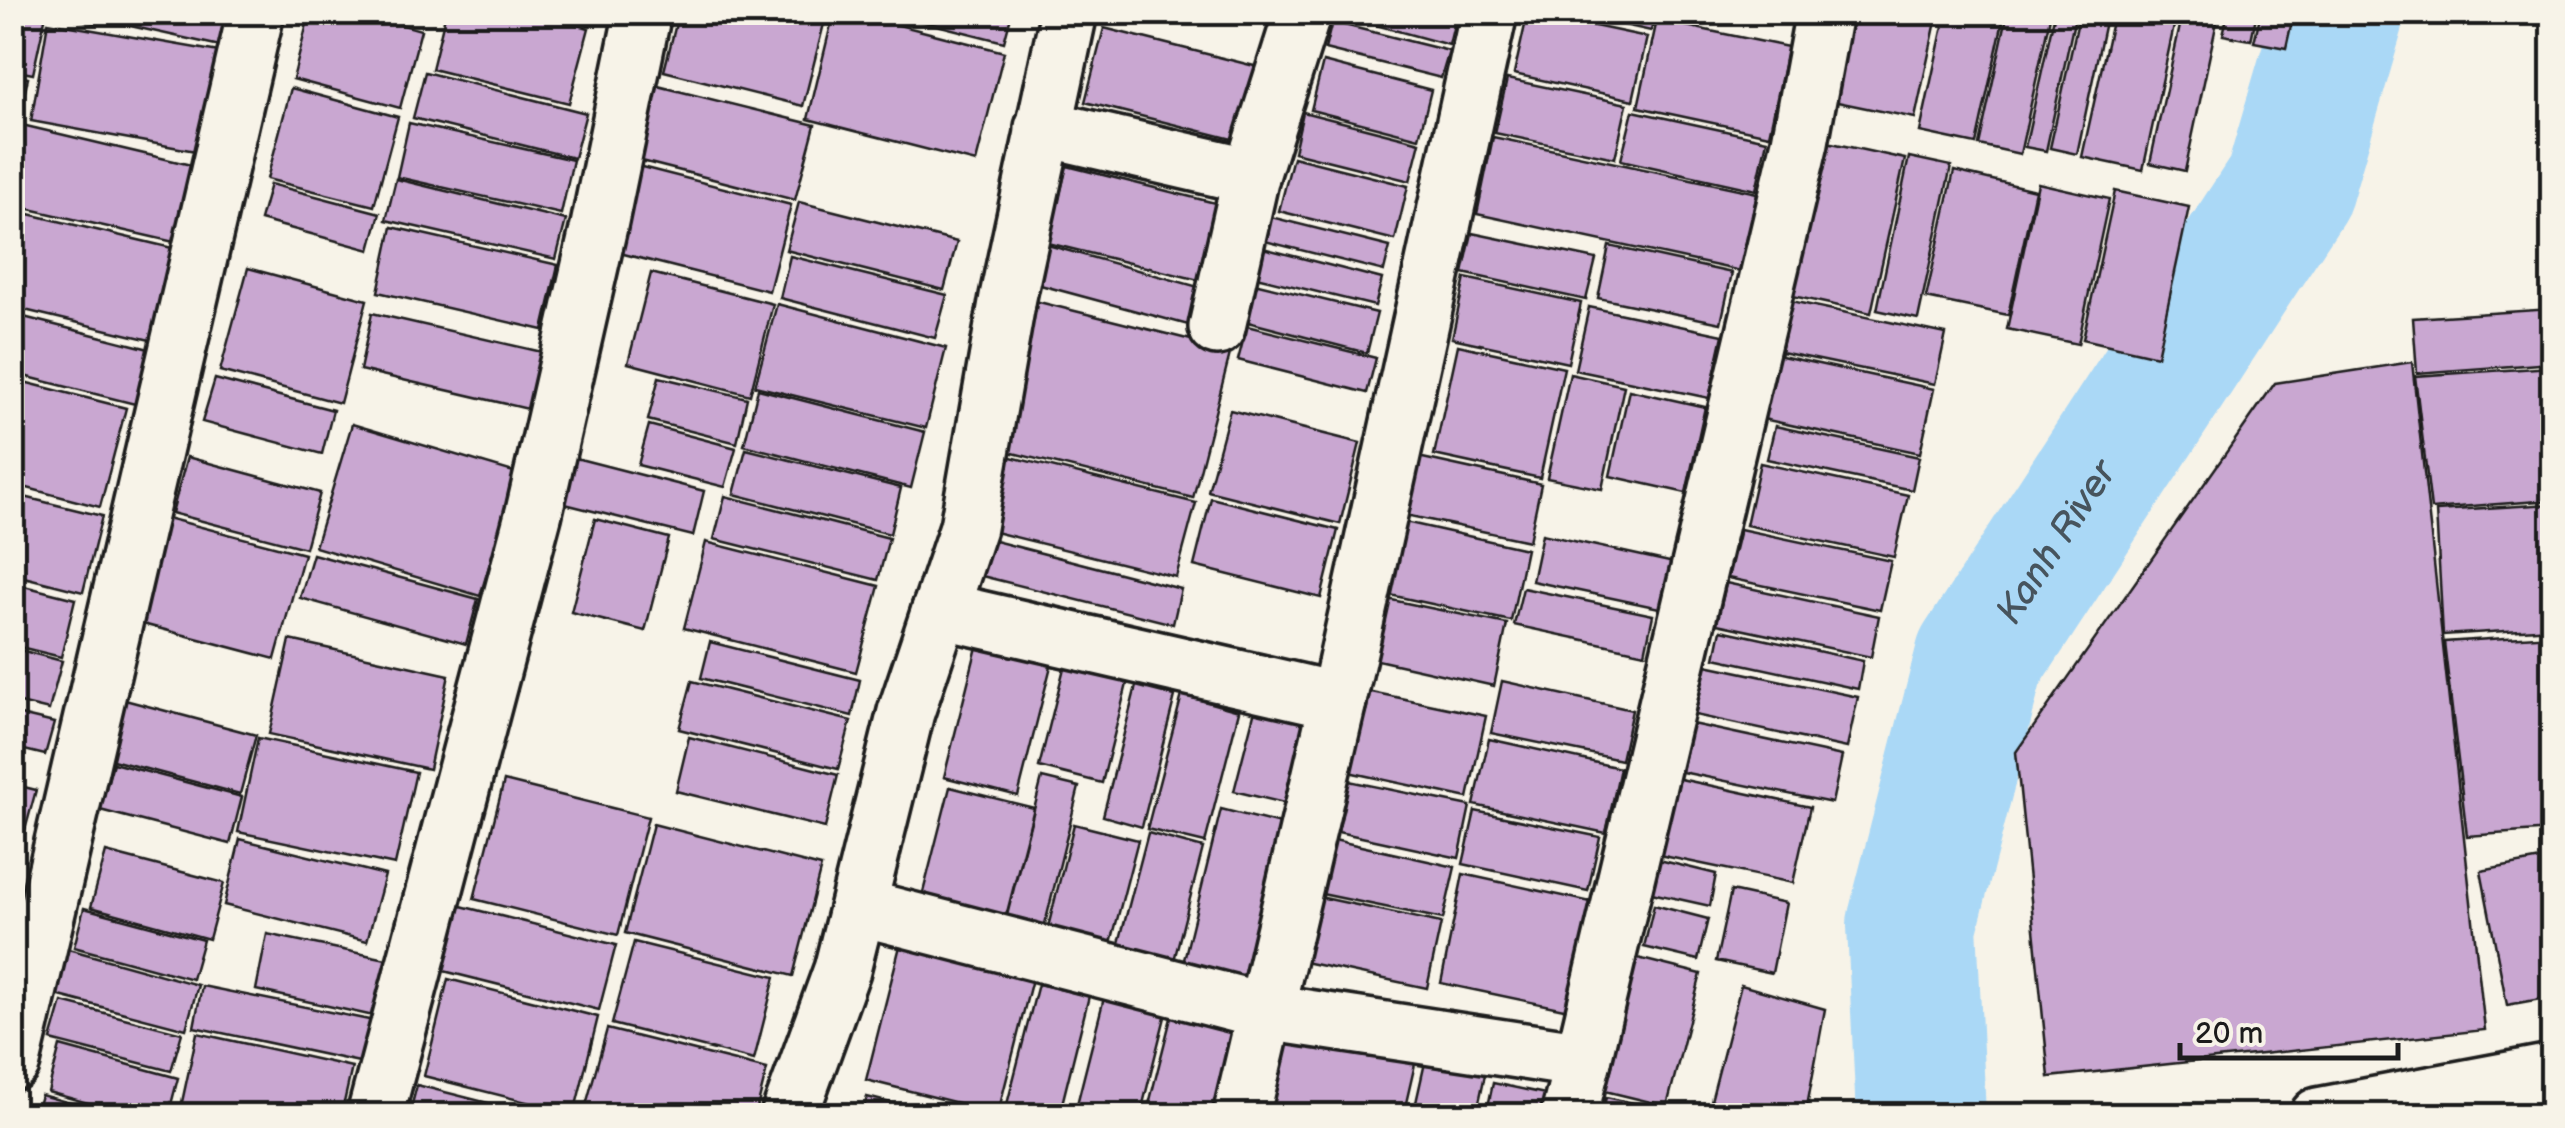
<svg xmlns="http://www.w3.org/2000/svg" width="2565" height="1128" font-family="'Balsamiq Sans',sans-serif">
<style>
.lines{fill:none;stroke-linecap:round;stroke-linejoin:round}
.river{stroke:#aad8f6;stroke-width:130}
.building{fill:#c9a7d1;stroke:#1c1c1c;stroke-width:2.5}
.minor-casing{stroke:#1c1c1c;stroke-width:62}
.tertiary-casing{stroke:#1c1c1c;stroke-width:62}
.minor{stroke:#f7f3e8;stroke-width:55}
.tertiary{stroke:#f7f3e8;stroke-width:55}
.labels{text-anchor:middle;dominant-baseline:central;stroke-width:8;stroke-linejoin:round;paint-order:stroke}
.water-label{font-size:38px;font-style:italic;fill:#47545d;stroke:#f7f3e8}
</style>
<rect width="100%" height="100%" fill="#f7f3e8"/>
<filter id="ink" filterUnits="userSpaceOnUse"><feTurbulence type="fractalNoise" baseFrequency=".01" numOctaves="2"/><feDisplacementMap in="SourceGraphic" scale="20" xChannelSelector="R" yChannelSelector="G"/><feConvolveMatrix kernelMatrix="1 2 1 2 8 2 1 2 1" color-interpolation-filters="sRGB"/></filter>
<g filter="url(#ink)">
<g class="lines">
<path class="river" id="s1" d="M1921 1116 1912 925 1980 659 2289 186 2340 12"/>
</g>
<g class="building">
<path d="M12 12 46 14 33 74 12 70Z"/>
<path d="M45 12H101L98 24Z"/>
<path d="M110 12H228L220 46 108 21Z"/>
<path d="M310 12H357L421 30 400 108 293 79Z"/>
<path d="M446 12H530L589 28 569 103 432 69Z"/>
<path d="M560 12H604L602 23Z"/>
<path d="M679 12H827L803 106 664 71Z"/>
<path d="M834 12H848L1004 52 976 162 808 119Z"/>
<path d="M885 12H996L1011 16 1004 42Z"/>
<path d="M1219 12H1279L1276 27Z"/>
<path d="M1328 12H1457L1449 45Z"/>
<path d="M1528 12 1647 37 1633 100 1514 74Z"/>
<path d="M1565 12H1655L1651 31Z"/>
<path d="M1837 12H1938L1915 118 1818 98Z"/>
<path d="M1946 12H2005L1976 144 1920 132Z"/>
<path d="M2008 12H2051L2020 154 1979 145Z"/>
<path d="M2055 12H2076L2046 151 2025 147Z"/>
<path d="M2080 12H2107L2077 154 2050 148Z"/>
<path d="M2114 12H2177L2143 170 2082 157Z"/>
<path d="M2183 12H2219L2185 171 2150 163Z"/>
<path d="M2228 12H2257L2251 40 2223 35Z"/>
<path d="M2261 12H2294L2286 48 2254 42Z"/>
<path d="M1657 20 1788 47 1769 135 1638 107Z"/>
<path d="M48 22 219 52 201 152 31 121Z"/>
<path d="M1332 22 1449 51 1441 78 1325 49Z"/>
<path d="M1104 28 1274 71 1256 145 1085 102Z"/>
<path d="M1323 62 1431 90 1419 138 1311 110Z"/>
<path d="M425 72 586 113 574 158 413 118Z"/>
<path d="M12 75 28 78 17 127 12 126Z"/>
<path d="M1507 79 1627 104 1615 158 1495 133Z"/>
<path d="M658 86 815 125 795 200 638 160Z"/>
<path d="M291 88 398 117 374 206 267 179Z"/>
<path d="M1633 111 1767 140 1756 190 1621 160Z"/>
<path d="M1303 112 1420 142 1410 181 1294 152Z"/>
<path d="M409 123 573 160 561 214 397 177Z"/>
<path d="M22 125 191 165 174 242 12 205V166Z"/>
<path d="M1493 137 1757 193 1741 271 1477 214Z"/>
<path d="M1827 142 1905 159 1871 313 1793 296Z"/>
<path d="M1293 157 1408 186 1395 240 1279 211Z"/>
<path d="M1909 157 1951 166 1918 319 1877 310Z"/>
<path d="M634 165 791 205 769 291 612 251Z"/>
<path d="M1067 166 1235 208 1215 284 1048 243Z"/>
<path d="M1954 171 2035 190 2008 315 1926 298Z"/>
<path d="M396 179 566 220 556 259 386 220Z"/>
<path d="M2038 183 2109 199 2078 344 2007 329Z"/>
<path d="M270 184 380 213 370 250 260 220Z"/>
<path d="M2115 191 2189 207 2157 356 2083 339Z"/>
<path d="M799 202 957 242 944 290 786 250Z"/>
<path d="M12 210 172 248 150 340 12 307Z"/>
<path d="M1255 213 1390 247 1384 271 1249 237Z"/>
<path d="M392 227 558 265 543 330 378 292Z"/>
<path d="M1472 233 1596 259 1586 300 1463 273Z"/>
<path d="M1044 244 1213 291 1203 329 1033 283Z"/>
<path d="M1609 246 1732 273 1721 323 1598 298Z"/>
<path d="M1259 247 1382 279 1375 306 1252 276Z"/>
<path d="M790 256 947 295 935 338 780 298Z"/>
<path d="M248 268 367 300 340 403 220 371Z"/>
<path d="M651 273 773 304 750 395 628 363Z"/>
<path d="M1465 278 1581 303 1568 363 1452 338Z"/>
<path d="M1254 283 1377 313 1367 353 1244 321Z"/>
<path d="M1035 301 1231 350 1193 498 997 449Z"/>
<path d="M1791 301 1946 334 1935 384 1781 352Z"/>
<path d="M777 304 946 348 926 428 755 386Z"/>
<path d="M1589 307 1723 335 1709 398 1575 370Z"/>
<path d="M2552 309V363L2417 373 2413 318Z"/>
<path d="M372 313 542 352 528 409 360 370Z"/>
<path d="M12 314 149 349 135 404 12 373Z"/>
<path d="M1247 326 1376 358 1367 393 1238 360Z"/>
<path d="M1458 345 1564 368 1540 478 1434 455Z"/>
<path d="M1777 355 1934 389 1920 453 1763 419Z"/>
<path d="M2412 362 2485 1030 2049 1077 2016 752 2275 383Z"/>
<path d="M2552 367V500L2431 509 2415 376Z"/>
<path d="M1570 374 1624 386 1602 489 1547 478Z"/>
<path d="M659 377 747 398 737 443 648 420Z"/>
<path d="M12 379 126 408 100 507 12 484Z"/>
<path d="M215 379 333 410 322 454 202 422Z"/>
<path d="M758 389 925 432 911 488 744 445Z"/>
<path d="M1629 390 1705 407 1686 493 1610 476Z"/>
<path d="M1230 410 1360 443 1340 524 1208 491Z"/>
<path d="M352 424 517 473 480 596 315 547Z"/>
<path d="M649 425 736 448 725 487 638 465Z"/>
<path d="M1775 426 1919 457 1912 490 1767 459Z"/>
<path d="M746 449 901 488 890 534 734 494Z"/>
<path d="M560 454 704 491 693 536 549 500Z"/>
<path d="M999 454 1196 503 1176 577 979 528Z"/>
<path d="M1409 455 1541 484 1529 541 1396 513Z"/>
<path d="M187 457 320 493 305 548 172 513Z"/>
<path d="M1760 463 1908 495 1894 557 1746 525Z"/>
<path d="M12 494 102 516 83 592 12 574Z"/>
<path d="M725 496 889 538 878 580 714 539Z"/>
<path d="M1211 498 1338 530 1321 598 1194 566Z"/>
<path d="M2552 504V628L2443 635 2436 511Z"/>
<path d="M167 518 304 554 275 659 139 623Z"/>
<path d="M595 519 669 538 645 631 571 612Z"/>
<path d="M1396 520 1526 549 1511 621 1381 593Z"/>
<path d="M1740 529 1891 561 1880 610 1728 578Z"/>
<path d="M1542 534 1674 563 1664 609 1532 581Z"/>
<path d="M991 540 1181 589 1173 624 982 576Z"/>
<path d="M706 542 879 586 856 672 684 628Z"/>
<path d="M313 554 478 599 466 644 300 598Z"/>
<path d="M12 583 75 599 61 657 12 645Z"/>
<path d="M1726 583 1879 616 1871 657 1717 624Z"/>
<path d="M1523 588 1653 615 1645 653 1514 625Z"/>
<path d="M1387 599 1507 624 1494 686 1373 659Z"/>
<path d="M1721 630 1863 661 1858 689 1715 658Z"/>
<path d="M2552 635V830L2467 836 2444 642Z"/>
<path d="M979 639 1053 658 1018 796 944 777Z"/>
<path d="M290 640 449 675 429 769 269 734Z"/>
<path d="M710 642 860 680 852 716 701 678Z"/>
<path d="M12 648 62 661 49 710 12 701Z"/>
<path d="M1066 660 1129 676 1102 783 1039 767Z"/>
<path d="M1706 665 1858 697 1847 748 1695 715Z"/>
<path d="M692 681 851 721 838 769 679 729Z"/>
<path d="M1502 681 1632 710 1621 760 1491 733Z"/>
<path d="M1136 686 1175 696 1142 827 1103 816Z"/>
<path d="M1362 690 1486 716 1468 798 1344 771Z"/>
<path d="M1182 695 1239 711 1205 843 1147 829Z"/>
<path d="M1258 698 1327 717 1305 808 1234 791Z"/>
<path d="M125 700 256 735 240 794 109 759Z"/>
<path d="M12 713 54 723 45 755 12 747Z"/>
<path d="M1692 724 1842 756 1832 803 1682 772Z"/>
<path d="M689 737 838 775 825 828 676 791Z"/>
<path d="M258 738 416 772 395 865 238 832Z"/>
<path d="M1489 739 1620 768 1606 833 1474 805Z"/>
<path d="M113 763 242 797 230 844 100 810Z"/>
<path d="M1671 777 1810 807 1793 883 1654 854Z"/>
<path d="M1042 778 1079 787 1040 944 1002 935Z"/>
<path d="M504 781 648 817 618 935 474 899Z"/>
<path d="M1349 781 1470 806 1459 858 1338 832Z"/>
<path d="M12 784 36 790 12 878Z"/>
<path d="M950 787 1034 808 1003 928 919 908Z"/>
<path d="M1221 809 1296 828 1255 990 1181 972Z"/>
<path d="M1475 811 1600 837 1588 891 1463 864Z"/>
<path d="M653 824 821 867 793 976 625 933Z"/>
<path d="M1074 824 1138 840 1106 962 1043 947Z"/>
<path d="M1148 833 1203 848 1170 976 1114 962Z"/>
<path d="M240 839 385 875 367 941 224 905Z"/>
<path d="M1334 840 1455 867 1443 919 1322 894Z"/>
<path d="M106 852 224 883 209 939 91 907Z"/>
<path d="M2552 858V997L2507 1005 2481 871Z"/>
<path d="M1655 859 1716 874 1710 906 1647 892Z"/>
<path d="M1463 874 1600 904 1578 1012 1441 983Z"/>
<path d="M1731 891 1786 903 1772 973 1716 961Z"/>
<path d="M1310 895 1441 923 1427 988 1295 960Z"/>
<path d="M12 899 22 901 12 938Z"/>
<path d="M453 904 616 945 599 1010 436 969Z"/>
<path d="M1654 905 1708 919 1698 960 1644 947Z"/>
<path d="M84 908 203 940 192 979 74 947Z"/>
<path d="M267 934 391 960 378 1017 256 990Z"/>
<path d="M634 942 775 977 754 1060 612 1024Z"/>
<path d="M901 942 1033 975 998 1113 866 1080Z"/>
<path d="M68 949 198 985 186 1029 56 995Z"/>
<path d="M1634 957 1701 974 1667 1106 1601 1090Z"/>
<path d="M448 979 598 1017 574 1114 424 1076Z"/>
<path d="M1038 984 1089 996 1059 1116H1004Z"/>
<path d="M1741 985 1825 1009 1806 1112 1711 1101Z"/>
<path d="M202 986 374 1021 364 1063 194 1027Z"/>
<path d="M1106 990 1168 1005 1140 1116H1074Z"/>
<path d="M62 1002 182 1033 171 1071 51 1040Z"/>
<path d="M1173 1010 1239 1026 1216 1116H1146Z"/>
<path d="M607 1029 767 1069 755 1116H583Z"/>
<path d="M197 1033 352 1067 341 1116H179Z"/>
<path d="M1280 1035 1415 1064 1403 1116H1263Z"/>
<path d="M60 1046 178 1078 168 1116H135L48 1092Z"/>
<path d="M1426 1058 1486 1070 1476 1116H1413Z"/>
<path d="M2552 1082V1116H2539L2537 1083Z"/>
<path d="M1493 1083 1550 1095 1544 1116H1486Z"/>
<path d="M417 1085 540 1116H409Z"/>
<path d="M41 1095 117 1116H35Z"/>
<path d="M867 1097 930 1113 929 1116H862Z"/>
<path d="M1606 1097 1693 1116H1602Z"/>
</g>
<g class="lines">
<defs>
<g id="minor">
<path d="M1043 128 1251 176"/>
<path d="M1217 327 1251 176 1303 12"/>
<path d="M940 610 1338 701"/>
<path d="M859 907 1267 1012 1583 1060 1569 1116"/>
<path d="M1583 1060 1800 142 1824 12"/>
<path d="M12 1062 256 12"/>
<path d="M375 1116 534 512 599 226 643 12"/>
<path d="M1241 1116 1338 701 1489 12"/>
<path d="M2318 1116 2552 1072"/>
</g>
<path id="tertiary" d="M789 1116 842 970 906 712 968 527 1008 297 1069 12"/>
</defs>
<use href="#minor" class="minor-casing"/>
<use href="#tertiary" class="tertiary-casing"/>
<use href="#minor" class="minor"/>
<use href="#tertiary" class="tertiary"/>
</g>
</g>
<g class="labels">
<g class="water-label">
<text stroke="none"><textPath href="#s1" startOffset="605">Kanh River</textPath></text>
</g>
</g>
<rect width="2565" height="1128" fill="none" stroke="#f7f3e8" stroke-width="50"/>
<rect x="25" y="25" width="2515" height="1078" fill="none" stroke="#1c1c1c" stroke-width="4" filter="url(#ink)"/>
<path d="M2180 1043v15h218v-15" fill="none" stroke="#1c1c1c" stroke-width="5"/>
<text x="2195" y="1043" font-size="30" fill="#1c1c1c" stroke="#f7f3e8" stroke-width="8" paint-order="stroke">20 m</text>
</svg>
